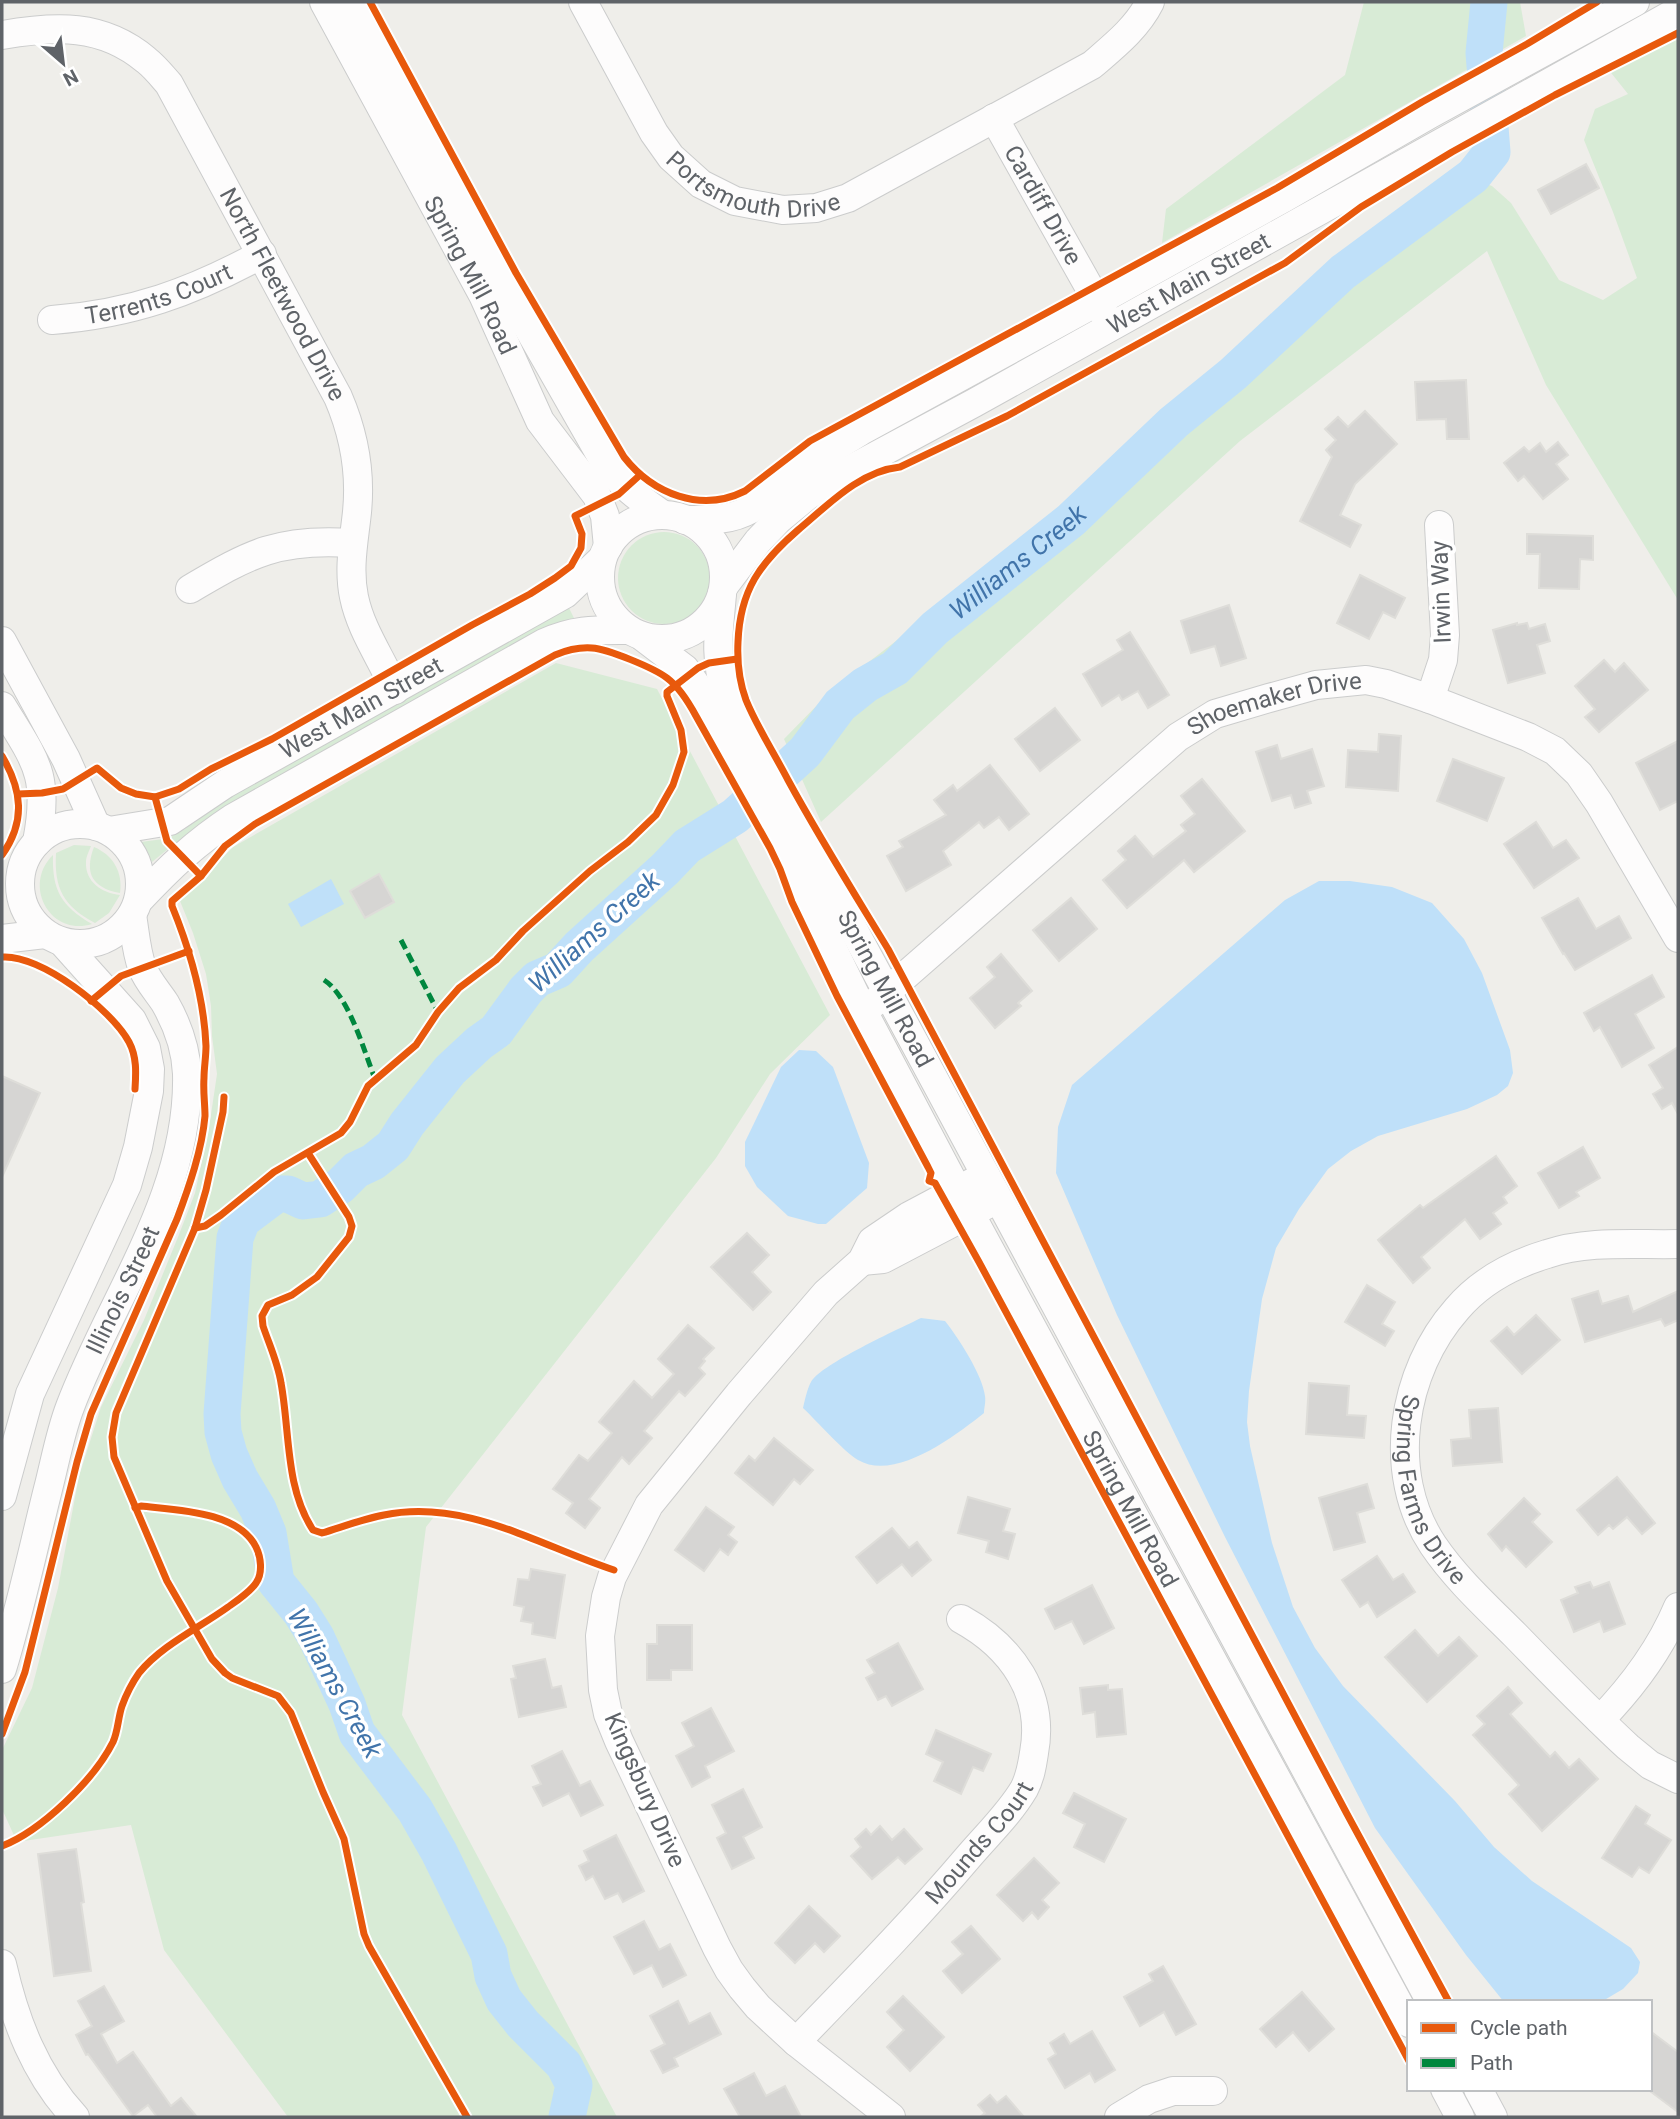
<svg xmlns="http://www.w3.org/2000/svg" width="1680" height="2119" font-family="Roboto,sans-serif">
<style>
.green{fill:#d8ebd6}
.water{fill:#bfe0f9}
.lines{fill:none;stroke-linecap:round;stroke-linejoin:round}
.river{stroke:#bfe0f9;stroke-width:37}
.building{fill:#d6d5d3;stroke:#deddd9;stroke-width:2}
.minor-casing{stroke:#cbcccc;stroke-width:30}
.minor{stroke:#fdfcfc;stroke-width:28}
.quiet{stroke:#00873e;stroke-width:5;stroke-dasharray:10 5;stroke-linecap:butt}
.cycleway-casing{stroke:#fff;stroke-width:11}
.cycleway{stroke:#e8590c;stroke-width:7}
.labels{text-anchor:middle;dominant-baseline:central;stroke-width:7;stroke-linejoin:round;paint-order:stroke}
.street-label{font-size:24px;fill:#5f6368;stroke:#fff}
.water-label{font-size:26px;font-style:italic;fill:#4174aa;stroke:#fff}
</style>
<rect width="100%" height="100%" fill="#efeeea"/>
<g class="green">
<path d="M1364 2H1520L1526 36 1162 243 1166 209 1345 75Z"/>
<path d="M1678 27V600L1546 385 1487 251 1240 441 821 822 784 739 831 691 1013 551 1344 252 1455 173 1492 186 1511 203 1559 280 1603 300 1637 278 1613 212 1584 140 1595 109 1628 94 1608 69Z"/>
<circle cx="664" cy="578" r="46"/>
<path d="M567 604 574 618 557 623 224 809 174 844 170 837 185 829 208 809Z"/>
<path d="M556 663 657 689 830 1015 770 1074 716 1158 426 1527 402 1715 617 2117H288L164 1950 131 1825 17 1842 2 1809V1750L32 1688 58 1588 79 1476 101 1407 144 1320 178 1237 195 1193 209 1128 217 1074 212 1036 211 1006 206 974 193 933 180 901 233 847Z"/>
<path d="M163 839 168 849 152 862 141 842Z"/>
<path d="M74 845 91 846C89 851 86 857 86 862 85 882 102 893 120 895L109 913 95 923C63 906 54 888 56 853Z"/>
<path d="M94 847C113 855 123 872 120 893 92 888 84 873 94 847Z"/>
<path d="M53 855C52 890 61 906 92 924 50 937 22 885 53 855Z"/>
</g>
<g class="water">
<path d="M331 879 344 904 301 927 288 904Z"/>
<path d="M1319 881H1350L1392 887 1432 903 1464 939 1482 973 1510 1050 1513 1073 1508 1086 1497 1095 1467 1109 1378 1136 1351 1151 1328 1169 1299 1209 1276 1248 1262 1299 1249 1391 1247 1422 1250 1446 1272 1543 1293 1607 1315 1648 1343 1686 1455 1801 1494 1847 1532 1881 1631 1948 1640 1962 1638 1973 1623 1989 1601 2002H1504L1466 1955 1375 1828 1225 1537 1117 1315 1056 1173 1058 1127 1072 1085 1285 900Z"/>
<path d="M799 1050 816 1051 833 1067 869 1163 867 1188 826 1224H818L788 1216 757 1187 745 1166V1142L781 1067Z"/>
<path d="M921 1318 945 1321C958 1337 983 1376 985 1396 986 1402 984 1408 984 1413 955 1436 895 1482 858 1460 842 1450 818 1422 803 1408 805 1400 807 1389 811 1382 821 1364 899 1329 921 1318Z"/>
</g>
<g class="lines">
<path class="river" id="s1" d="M567 2117 574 2085 564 2065 523 2024 504 2000 493 1976 489 1954 439 1852 415 1810 357 1733 347 1704 316 1637 301 1613 276 1582 268 1533 258 1509 240 1479 229 1454 223 1432 222 1414 235 1238 242 1220 277 1194H288L303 1201 320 1199 340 1186 356 1170 373 1162 393 1146 407 1124 450 1070 479 1043 496 1031 526 990 537 979 558 970 579 947 665 869 687 846 735 816 805 752 840 705 865 685 895 668 935 628 1071 520 1174 422 1233 374 1343 272 1473 176 1492 152 1484 53 1489 2"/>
</g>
<g class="building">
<path d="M1586 164 1599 188 1551 214 1538 190Z"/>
<path d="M1466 380 1469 439H1447L1446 419 1417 420 1415 382Z"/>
<path d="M1365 411 1397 444 1355 484 1340 515 1361 525 1350 547 1300 521 1332 457 1326 450 1336 440 1325 429 1338 417 1348 427Z"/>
<path d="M1558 442 1568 455 1556 464 1568 479 1543 499 1524 476 1518 481 1504 463 1524 447 1529 452 1540 443 1546 452Z"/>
<path d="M1527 534 1593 536V560L1580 559 1579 589 1539 588 1540 554H1527Z"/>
<path d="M1360 575 1405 598 1395 618 1383 612 1369 639 1337 623Z"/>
<path d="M1229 605 1246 658 1221 666 1215 646 1191 653 1181 621Z"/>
<path d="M1517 623V625L1527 623 1529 629 1545 624 1550 641 1537 645 1545 673 1508 683 1493 630Z"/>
<path d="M1130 632 1169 695 1148 708 1138 691 1122 700 1119 695 1102 706 1083 674 1123 650 1117 640Z"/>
<path d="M1604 660 1615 672 1624 663 1648 690 1599 732 1585 717 1595 709 1575 686Z"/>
<path d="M1055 708 1080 740 1040 771 1015 739Z"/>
<path d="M1379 734 1401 736 1398 791 1346 787 1348 750 1378 752Z"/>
<path d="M1678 741V801L1660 810 1636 763Z"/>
<path d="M1277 745 1281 759 1312 749 1324 786 1307 791 1311 803 1295 808 1291 795 1272 801 1256 752Z"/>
<path d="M1453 759 1504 778 1487 821 1437 801Z"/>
<path d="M990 765 1029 814 1009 830 999 817 984 828 979 822 943 851 951 865 906 891 887 856 903 847 899 841 946 815 934 800 953 785 957 791Z"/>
<path d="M1202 779 1245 831 1194 872 1184 860 1127 908 1103 880 1126 860 1118 851 1135 836 1153 857 1186 831 1181 825 1195 814 1181 796Z"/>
<path d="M1536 822 1553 848 1566 840 1579 858 1534 888 1504 844Z"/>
<path d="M379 874 394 902 365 918 350 891Z"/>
<path d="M1071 898 1097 929 1059 961 1033 930Z"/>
<path d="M1578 898 1596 929 1619 916 1631 938 1575 970 1564 953 1563 954 1542 918Z"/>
<path d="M1001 954 1032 991 1018 1003 1021 1006 995 1028 970 998 995 977 987 967Z"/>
<path d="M1652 975 1664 997 1635 1014 1654 1048 1622 1067 1600 1027 1594 1031 1584 1013Z"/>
<path d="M1678 1047V1114L1672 1103 1662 1109 1653 1094 1663 1088 1649 1065Z"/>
<path d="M2 1076 40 1093 2 1177Z"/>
<path d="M1583 1147 1600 1178 1576 1192 1579 1196 1559 1208 1538 1173Z"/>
<path d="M1496 1156 1517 1186 1503 1197 1507 1203 1493 1213 1501 1224 1480 1239 1465 1219 1421 1257 1430 1268 1413 1283 1378 1240 1420 1205 1423 1208Z"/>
<path d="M747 1233 769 1255 752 1272 771 1292 753 1310 711 1267Z"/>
<path d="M1367 1285 1395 1302 1382 1324 1394 1331 1385 1346 1345 1322Z"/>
<path d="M1598 1291 1602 1304 1628 1296 1633 1312 1678 1291V1320L1665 1326 1661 1319 1585 1342 1572 1299Z"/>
<path d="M1536 1315 1560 1340 1522 1374 1491 1341 1507 1327 1514 1335Z"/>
<path d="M688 1325 714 1348 703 1359 705 1361 699 1368 705 1374 685 1396 679 1391 644 1431 652 1438 629 1464 622 1457 589 1499 600 1508 585 1528 566 1513 573 1503 553 1489 579 1455 588 1461 612 1433 599 1422 634 1381 652 1398 674 1374 658 1359Z"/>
<path d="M1309 1383 1349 1386 1347 1415 1366 1416 1364 1438 1306 1434Z"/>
<path d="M1498 1408 1502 1462 1453 1466 1451 1440 1471 1438 1469 1410Z"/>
<path d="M774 1438 813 1470 800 1484 794 1479 773 1505 735 1473 749 1456 755 1461Z"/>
<path d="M1617 1477 1655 1523 1642 1534 1627 1517 1613 1529 1609 1525 1598 1535 1577 1510Z"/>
<path d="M1367 1484 1374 1508 1357 1513 1365 1542 1334 1550 1319 1498Z"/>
<path d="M968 1497 1010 1509 1003 1531 1015 1534 1008 1559 986 1552 989 1541 958 1533Z"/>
<path d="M1524 1498 1540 1514 1532 1522 1552 1542 1526 1567 1506 1546 1502 1551 1488 1534Z"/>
<path d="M706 1507 734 1527 728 1535 737 1542 728 1555 720 1549 704 1571 675 1550Z"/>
<path d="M892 1528 909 1548 917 1542 931 1560 912 1576 902 1564 877 1583 856 1557Z"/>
<path d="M1377 1556 1393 1580 1403 1574 1415 1592 1377 1617 1368 1602 1360 1607 1342 1580Z"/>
<path d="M531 1569 565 1575 555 1638 532 1634 533 1623 521 1621 524 1607 514 1605 518 1579 529 1580Z"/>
<path d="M1590 1582 1593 1588 1609 1582 1625 1624 1604 1632 1600 1621 1574 1632 1561 1600 1578 1593 1575 1587Z"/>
<path d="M1092 1585 1114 1628 1084 1644 1072 1621 1055 1629 1045 1609Z"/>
<path d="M657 1625H692V1670H671V1680H647V1644H657Z"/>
<path d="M1415 1630 1438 1656 1459 1637 1477 1656 1427 1702 1385 1657Z"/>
<path d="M898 1643 923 1689 892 1706 886 1696 878 1700 866 1678 875 1673 867 1660Z"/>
<path d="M545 1659 552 1688 561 1686 566 1707 519 1717 511 1679 516 1678 513 1666Z"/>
<path d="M1108 1685V1690L1122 1689 1126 1734 1097 1737 1095 1712 1083 1714 1080 1688Z"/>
<path d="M1508 1687 1522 1703 1510 1714 1550 1757 1555 1752 1569 1768 1579 1759 1598 1779 1542 1831 1509 1794 1519 1785 1473 1735 1485 1724 1477 1716Z"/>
<path d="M711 1708 734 1751 705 1766 710 1777 692 1787 676 1756 694 1746 682 1723Z"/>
<path d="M936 1730 991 1754 983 1771 973 1767 961 1794 934 1781 943 1762 926 1754Z"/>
<path d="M562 1751 580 1786 590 1781 603 1805 581 1816 569 1793 543 1806 533 1787 541 1784 532 1766Z"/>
<path d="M743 1789 762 1827 743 1837 754 1858 732 1869 717 1838 726 1833 712 1805Z"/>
<path d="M1074 1793 1126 1819 1104 1862 1074 1847 1085 1824 1063 1813Z"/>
<path d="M1636 1806 1650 1815 1645 1824 1671 1840 1649 1873 1639 1867 1632 1877 1602 1858Z"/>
<path d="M880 1826 892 1840 904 1829 922 1849 905 1864 898 1857 872 1879 851 1856 861 1847 855 1839 866 1829 871 1835Z"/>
<path d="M616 1835 644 1891 623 1902 618 1893 605 1899 593 1876 586 1880 579 1866 589 1861 584 1851Z"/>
<path d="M76 1849 84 1902 81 1903 91 1971 54 1976 38 1854Z"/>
<path d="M1034 1858 1059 1883 1042 1900 1049 1907 1038 1919 1032 1912 1023 1921 997 1895Z"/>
<path d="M809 1906 840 1936 824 1952 815 1943 795 1963 775 1943Z"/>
<path d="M644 1921 659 1950 670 1944 686 1975 663 1987 652 1965 634 1974 614 1937Z"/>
<path d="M971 1926 1000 1959 962 1993 943 1971 963 1954 952 1942Z"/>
<path d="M1163 1966 1196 2024 1176 2035 1164 2012 1140 2026 1124 1997 1153 1981 1149 1974Z"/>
<path d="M104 1986 124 2021 101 2034 117 2063 133 2052 171 2106 181 2098 197 2117H157L148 2105 133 2116 88 2054 86 2055 76 2035 92 2026 78 2001Z"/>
<path d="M1302 1992 1334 2029 1309 2051 1293 2032 1276 2047 1260 2029Z"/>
<path d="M903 1996 944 2037 910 2071 887 2047 904 2030 887 2012Z"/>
<path d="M678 2001 689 2024 710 2013 721 2034 674 2058 678 2066 663 2073 651 2051 665 2044 650 2016Z"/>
<path d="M1092 2031 1115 2070 1095 2082 1090 2073 1065 2088 1048 2059 1056 2054 1050 2043 1064 2034 1070 2044Z"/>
<path d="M1650 2031 1678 2052V2112L1650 2091Z"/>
<path d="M754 2073 766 2096 785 2086 801 2117H740L724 2089Z"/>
<path d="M990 2095 997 2103 1006 2096 1024 2117H980L985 2113 978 2105Z"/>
</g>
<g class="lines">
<defs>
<g id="minor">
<path id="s2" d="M324 2 483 295 540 421 597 496 605 516 608 547"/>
<path d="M350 2 491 263 604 461C619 484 640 499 663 515"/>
<path id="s3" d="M583 2 654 133 671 157 701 184 735 201 783 210 816 208 848 198 1092 65C1114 46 1137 28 1150 2"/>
<path id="s4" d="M2 35C55 26 102 23 146 60 155 67 162 76 169 84L338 397C354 434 361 472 357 512 354 541 348 568 354 597 361 631 382 659 395 690"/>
<path id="s5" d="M994 118 1106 317"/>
<path id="s6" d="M52 320C132 314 192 292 262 254"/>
<circle cx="662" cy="577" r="62"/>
<path d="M685 520C708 520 730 521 751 509L814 460 861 431 1097 302 1284 198 1430 114 1635 2"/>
<path id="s7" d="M724 586 758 541 778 520 807 496 838 476 974 403 1678 11"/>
<path d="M190 589C251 553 279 538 352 543"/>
<path id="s8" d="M722 594C719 631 714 654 725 691L1431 2002"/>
<path id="s9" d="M643 637 685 669 712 708 777 835 864 1013 958 1191 1409 2023"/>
<path d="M2 641 66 759 96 826"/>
<path d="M1430 699 1443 660 1445 635 1439 525"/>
<path d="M2 706C36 762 50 774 37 842"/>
<circle cx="80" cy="884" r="60"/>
<path id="s10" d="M109 831 170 821 225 784 565 594 602 559"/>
<path d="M139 900C170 867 195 843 233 818L544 643C574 629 596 630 628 630"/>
<path d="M2 939 45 934"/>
<path id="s11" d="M874 1003 1178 737 1215 714 1269 698 1316 685 1366 680 1386 684 1430 699 1528 737 1555 751 1579 774 1599 803 1678 938"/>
<path id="s12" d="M1678 1244C1635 1245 1588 1240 1547 1254 1514 1264 1480 1282 1457 1309 1402 1371 1385 1473 1433 1545 1456 1579 1487 1607 1515 1635 1552 1673 1589 1711 1628 1747L1650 1765 1678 1779"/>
<path d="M862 1261 883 1259 986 1205"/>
<path d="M2 1496 30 1394 127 1185 138 1147 149 1091 150 1069 146 1048 132 1020 63 943"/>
<path id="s13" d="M2 1669C20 1610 33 1549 48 1489 55 1462 60 1433 70 1407 111 1298 190 1195 187 1074 186 1049 177 1024 165 1003 157 991 147 980 142 967 136 951 135 932 132 915"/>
<path d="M1600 1720C1632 1687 1660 1650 1678 1607"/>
<path d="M2 1964C15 2021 35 2074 75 2117"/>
<path id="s14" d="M796 2042C855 1981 915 1920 970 1855 988 1834 1010 1813 1024 1789 1030 1778 1032 1766 1034 1753 1045 1694 1012 1647 961 1619"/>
<path d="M1445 2089 1460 2117"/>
<path d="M1478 2089 1493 2117"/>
<path d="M891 2117 796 2042 758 2007 742 1988 729 1970 717 1948 619 1741 608 1714 603 1690 600 1636 606 1597 612 1577 649 1505 739 1394 826 1293 862 1261 872 1241 909 1216 973 1182"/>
<path d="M1119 2117 1149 2099 1173 2091H1213"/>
</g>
</defs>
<use href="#minor" class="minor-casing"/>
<use href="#minor" class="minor"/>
<g class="quiet">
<path d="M401 940 438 1012"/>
<path d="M324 980C349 996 364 1051 375 1079"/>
</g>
<defs>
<g id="cycleway">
<path d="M370 2 516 273 624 457C653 494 701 513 745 491L810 441 1277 188 1422 102 1527 44 1597 2"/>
<path d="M2 756C22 790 26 821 2 855"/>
<path d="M18 794 42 793 63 789 97 768 121 788 136 794 155 797 179 789 211 769 272 739 472 625 530 594 555 578 571 566 581 548 582 534 575 516 619 494 640 475"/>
<path d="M155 797 167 841 201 876"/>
<path d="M2 957C40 954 111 1009 129 1042 137 1057 136 1073 135 1089"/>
<path d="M91 1001 121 976 189 951"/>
<path d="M224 1097 223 1112 206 1190 195 1228 116 1413 112 1437 114 1457 167 1581 212 1659 225 1673 232 1678 278 1696 291 1713 323 1792 344 1839 364 1934 369 1946 467 2117"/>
<path d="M308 1153 349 1217 352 1226 349 1237 317 1277 292 1295 268 1305 262 1316 263 1326C269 1344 278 1363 281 1383 290 1431 285 1488 313 1530L322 1533C342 1527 363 1519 384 1515 465 1498 540 1546 614 1570"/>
<path d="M195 1228 205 1226 221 1215 274 1172 341 1133 350 1122 368 1086 416 1045 438 1012 459 988 496 960 523 931 590 871 628 842 656 815 673 785 684 752 681 730 667 696V692L698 668 709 663 737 659"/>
<path d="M2 1734 25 1672 77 1462 91 1414 177 1219C189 1187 202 1150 205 1116 205 1104 203 1091 204 1078 204 1068 206 1057 206 1046 204 997 190 950 172 906V901L201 876 225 846 255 824 555 655C567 650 579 647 592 648 608 649 654 668 667 678 679 687 689 703 696 716L770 848 780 869 792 902 837 996 928 1167 931 1173 929 1181 935 1183 979 1262 1409 2061"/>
<path d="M2 1846C41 1831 94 1780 113 1742 118 1731 118 1718 122 1706 126 1695 132 1683 139 1673 162 1645 199 1628 228 1607 238 1600 250 1592 256 1583 263 1573 261 1557 256 1547 238 1511 176 1510 141 1506L135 1508"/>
<path d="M1449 2002 1347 1814 888 949C854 893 819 837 788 780 774 753 757 727 746 700 739 681 737 662 738 642 740 590 760 563 798 530 828 505 860 471 900 467L1007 416 1263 275 1285 263 1361 207 1452 152 1555 95 1678 33"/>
</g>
</defs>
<use href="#cycleway" class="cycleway-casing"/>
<use href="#cycleway" class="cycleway"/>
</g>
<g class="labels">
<g class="street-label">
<text stroke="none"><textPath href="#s3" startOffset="270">Portsmouth Drive</textPath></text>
<text stroke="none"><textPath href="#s5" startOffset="100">Cardiff Drive</textPath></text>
<text stroke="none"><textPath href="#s2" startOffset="310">Spring Mill Road</textPath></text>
<text stroke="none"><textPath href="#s7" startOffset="560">West Main Street</textPath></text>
<text stroke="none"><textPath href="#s6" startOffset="110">Terrents Court</textPath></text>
<text stroke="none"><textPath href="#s4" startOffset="424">North Fleetwood Drive</textPath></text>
<text transform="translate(1441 592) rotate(-92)">Irwin Way</text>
<text stroke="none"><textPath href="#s10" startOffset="284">West Main Street</textPath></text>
<text stroke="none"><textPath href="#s11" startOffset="508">Shoemaker Drive</textPath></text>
<text stroke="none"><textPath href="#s8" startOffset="436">Spring Mill Road</textPath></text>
<text stroke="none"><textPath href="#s13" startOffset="399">Illinois Street</textPath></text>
<text stroke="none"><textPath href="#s12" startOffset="438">Spring Farms Drive</textPath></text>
<text stroke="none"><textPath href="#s9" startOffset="1004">Spring Mill Road</textPath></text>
<text transform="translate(645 1790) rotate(66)">Kingsbury Drive</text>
<text stroke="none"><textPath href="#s14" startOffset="271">Mounds Court</textPath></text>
</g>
<g class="water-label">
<text stroke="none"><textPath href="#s1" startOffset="2040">Williams Creek</textPath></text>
<text transform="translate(594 932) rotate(-42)">Williams Creek</text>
<text transform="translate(335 1683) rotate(61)">Williams Creek</text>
</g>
</g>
<rect width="1680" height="2119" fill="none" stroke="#5f6368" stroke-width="7"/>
<rect x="1407" y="2000" width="245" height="91" fill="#ffffff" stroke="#bfc1c3" stroke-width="2"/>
<rect x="1421" y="2023" width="35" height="10" fill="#e8590c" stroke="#bfc1c3" stroke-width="2"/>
<text x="1470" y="2035" font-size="21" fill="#5f6368">Cycle path</text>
<rect x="1421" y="2058" width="35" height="10" fill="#00873e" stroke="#bfc1c3" stroke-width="2"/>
<text x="1470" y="2070" font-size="21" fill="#5f6368">Path</text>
<g transform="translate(63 63) rotate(152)" stroke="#ffffff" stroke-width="5" paint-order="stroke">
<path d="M0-5L12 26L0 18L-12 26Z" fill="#5f6368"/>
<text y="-10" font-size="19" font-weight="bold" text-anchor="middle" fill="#5f6368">N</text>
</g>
</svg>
